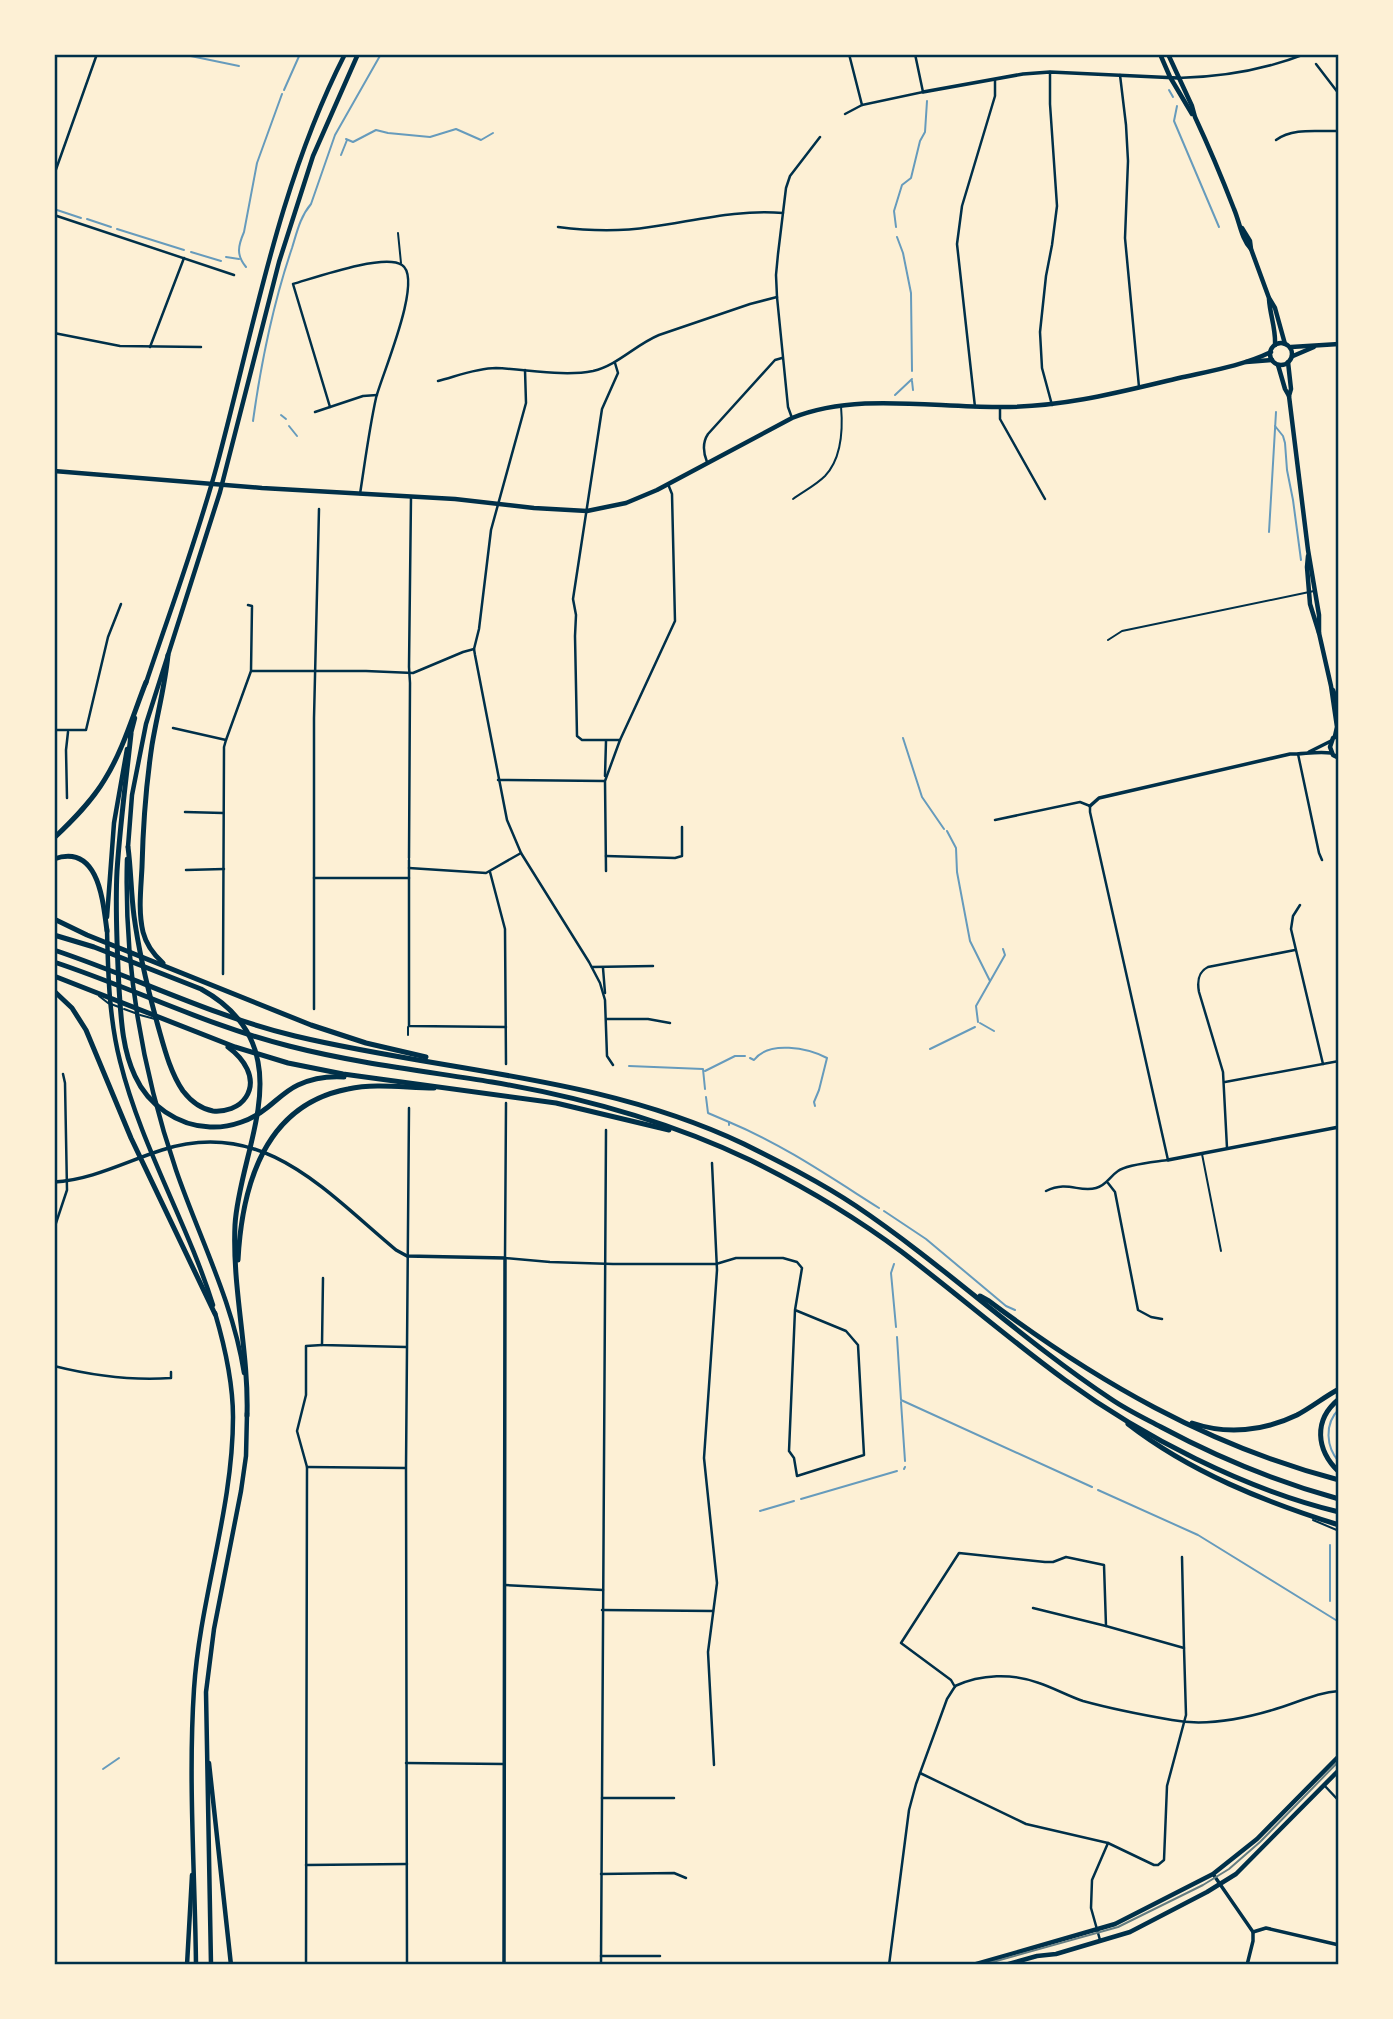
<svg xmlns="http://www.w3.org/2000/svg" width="1393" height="2019" font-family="'Sofia Sans Condensed',sans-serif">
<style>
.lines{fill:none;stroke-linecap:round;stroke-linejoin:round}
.stream{stroke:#669bbc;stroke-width:2}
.service{stroke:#003049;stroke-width:2}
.minor{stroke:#003049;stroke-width:2.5}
.tertiary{stroke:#003049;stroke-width:3.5}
.secondary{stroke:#003049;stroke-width:4.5}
.trunk{stroke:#003049;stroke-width:4.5}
.motorway{stroke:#003049;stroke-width:5}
.tram{stroke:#657d81;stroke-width:2}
.neatline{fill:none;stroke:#003049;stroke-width:2.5}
</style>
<rect width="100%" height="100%" fill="#fdf0d5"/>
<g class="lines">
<g class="stream">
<path d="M181 54 239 66"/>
<path d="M284 90 300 54"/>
<path d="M1169 90 1173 97"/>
<path d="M1177 106 1174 121 1219 227"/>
<path d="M346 139 353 142 376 130 388 133 430 137 456 129 481 140 493 133"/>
<path d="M341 155 347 140"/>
<path d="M54 209 81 218"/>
<path d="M87 219 111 227"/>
<path d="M896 227 894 211 902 185 911 178 920 141 925 132 927 101"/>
<path d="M117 229 184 250"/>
<path d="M897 237 903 253 911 293 912 371"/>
<path d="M191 252 221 261"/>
<path d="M226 257 239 259"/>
<path d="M246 267C236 255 238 246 244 232L257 163 282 94"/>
<path d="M912 381 913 390"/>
<path d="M895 395 912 379"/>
<path d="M281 415 286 419"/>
<path d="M253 421C261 363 273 304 292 248 297 232 300 217 311 204L335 135 381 54"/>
<path d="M289 426 297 436"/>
<path d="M1275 426 1283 436 1285 443 1287 470 1293 500 1301 560"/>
<path d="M1269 532 1276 412"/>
<path d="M903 738 922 797 944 829"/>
<path d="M947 831 956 848 957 872 970 941 990 981"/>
<path d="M978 1022 976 1006 1005 955 1003 949"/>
<path d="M980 1023 994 1031"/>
<path d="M930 1049 975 1027"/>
<path d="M750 1058 754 1060C769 1040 808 1048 827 1058L819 1090 814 1102 815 1106"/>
<path d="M629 1066 703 1069 705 1089"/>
<path d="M705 1071 735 1056H745"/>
<path d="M706 1097 708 1113 729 1122V1125"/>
<path d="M729 1122C782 1144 830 1177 879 1208"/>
<path d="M884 1211 926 1239 1006 1306 1015 1310"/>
<path d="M894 1264 891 1273 896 1327"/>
<path d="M897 1337 901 1400 1092 1487"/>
<path d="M901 1402 905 1461"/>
<path d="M1339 1409C1324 1424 1326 1447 1339 1462"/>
<path d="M904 1469 905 1467"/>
<path d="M1098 1490 1198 1535 1339 1622"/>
<path d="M801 1499 897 1471"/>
<path d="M760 1511 794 1501"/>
<path d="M1330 1601V1545"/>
<path d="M103 1769 119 1758"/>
</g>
<g class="service">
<path d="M398 233 401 263"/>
<path d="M793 499C804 491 816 485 825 476 842 458 843 429 841 406"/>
<path d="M1108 640 1122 631 1314 591"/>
<path d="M99 996 108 1003 119 1007"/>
<path d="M124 1009 135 1013"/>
<path d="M140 1015 155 1019"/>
<path d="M408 1035V1027"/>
<path d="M1202 1154 1221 1251"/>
<path d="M1313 1520 1339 1531"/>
</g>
<g class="minor">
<path d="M849 54 862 105"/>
<path d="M1316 64 1339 94"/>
<path d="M1050 72V104L1057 206 1052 245 1046 276 1040 332 1042 368 1052 405"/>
<path d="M1120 75 1126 125 1128 161 1125 238 1139 387"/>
<path d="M1178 78C1222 77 1264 70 1305 54"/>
<path d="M845 114 862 105 923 92 915 54"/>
<path d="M1276 140C1293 127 1319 132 1339 131"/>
<path d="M54 175 97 54"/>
<path d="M54 215 234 275"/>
<path d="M558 227C589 231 619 232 650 227 694 221 738 209 783 213"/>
<path d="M54 333 120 346 201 347"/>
<path d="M150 347 184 258"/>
<path d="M615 363 618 373 602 409 573 599 576 615 575 636 577 736 582 740H620"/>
<path d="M525 370 526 403 491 530 479 629 474 649 475 655 507 820 521 853 589 962 600 983 605 1000 607 1056 613 1065"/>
<path d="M438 381C457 376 477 368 496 368 526 369 563 377 593 371 618 365 635 345 659 335L750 304 777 297"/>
<path d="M330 407 293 284C314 278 384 253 402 265 424 279 381 377 376 398 369 430 365 462 360 494"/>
<path d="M975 407 957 244 962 206 995 96V80"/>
<path d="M1000 407V419L1045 499"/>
<path d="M315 412 363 396 377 395"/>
<path d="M792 418 788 407 777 297 776 275 778 254 786 188 790 176 820 137"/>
<path d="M707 462C703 452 702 443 708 434L775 360 782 358"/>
<path d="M252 671H366L413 673 463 652 474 649"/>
<path d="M173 728 226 740"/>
<path d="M54 730H86L108 637 121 604"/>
<path d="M1298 754 1319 853 1322 860"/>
<path d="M605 776 606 741"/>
<path d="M498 780 604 781"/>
<path d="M67 798 66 750 68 732"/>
<path d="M185 812 223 813"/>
<path d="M995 820 1080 802 1090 806V812L1168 1160C1155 1162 1127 1164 1118 1171 1109 1177 1107 1185 1096 1188 1079 1193 1068 1180 1046 1191"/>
<path d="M606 856 675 858 682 856V827"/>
<path d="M409 858 410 683 409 667 411 497"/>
<path d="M409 860V1026L506 1027"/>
<path d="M409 868 486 873 521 853"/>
<path d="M186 870 224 869"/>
<path d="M606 871 605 781 620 740 675 621 672 494 668 484"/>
<path d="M490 872 505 929 506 1064"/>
<path d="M314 878H409"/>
<path d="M1300 905 1293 916 1291 929 1323 1064"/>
<path d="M592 967 653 966"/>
<path d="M603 968 605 993"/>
<path d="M223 974 224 747 226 740 251 671 252 606 248 605"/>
<path d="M314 1009V718L319 509"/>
<path d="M607 1019H648L670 1023"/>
<path d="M1225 1082 1339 1061"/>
<path d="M506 1103 505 1258 550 1262 613 1264H716L736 1258H783L797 1262 802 1268 795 1310 789 1451 794 1458 797 1476 864 1455 858 1345 846 1331 795 1310"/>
<path d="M1227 1148 1223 1072 1199 992C1197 981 1198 972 1208 967L1295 950"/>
<path d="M712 1163 717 1270 704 1458 717 1583 708 1652 714 1765"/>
<path d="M1108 1183 1115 1192 1138 1310 1151 1317 1162 1319"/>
<path d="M54 1229 67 1190 65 1083 63 1074"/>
<path d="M323 1278 322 1345 406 1347"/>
<path d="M54 1366C94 1376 130 1381 171 1378V1372"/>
<path d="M307 1467 405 1468"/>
<path d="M1182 1557 1184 1648"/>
<path d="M505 1585 603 1590"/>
<path d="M1033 1608 1106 1626"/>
<path d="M602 1610 713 1611"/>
<path d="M955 1686C981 1674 1012 1673 1039 1683 1054 1688 1068 1696 1083 1701 1112 1709 1143 1715 1172 1720 1208 1727 1248 1718 1282 1707 1301 1701 1319 1692 1339 1691"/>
<path d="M406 1763 504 1764"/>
<path d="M920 1773 1026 1824 1108 1843 1154 1865H1158L1164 1860 1167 1786 1186 1715 1184 1648 1106 1626 1104 1565 1066 1557 1053 1562H1045L959 1553 901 1643 951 1680 955 1687"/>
<path d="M1324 1785 1339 1801"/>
<path d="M602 1798H674"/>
<path d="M306 1865 407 1864"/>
<path d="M601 1874 674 1873 686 1878"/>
<path d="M1100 1940 1091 1908 1092 1880 1108 1843"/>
<path d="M601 1956H660"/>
<path d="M306 1965 307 1467 297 1431 306 1395V1346L322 1345"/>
<path d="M407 1965 406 1468 409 1108"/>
<path d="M601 1965 606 1130"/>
<path d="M889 1965 909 1810 916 1784 947 1699 954 1688"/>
</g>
<g class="tertiary">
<path d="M923 92 1023 74 1050 72 1178 78"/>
<path d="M1309 752 1331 741"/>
<path d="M1090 806 1099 798 1290 754C1304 754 1318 751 1331 753"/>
<path d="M1168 1160 1339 1127"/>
<path d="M54 1182C92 1180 127 1161 162 1150 264 1117 326 1192 396 1250L407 1256 505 1258 504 1965"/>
<path d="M1213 1874 1253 1932V1941L1247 1965"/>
<path d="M1253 1932 1266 1928 1339 1945"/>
</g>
<g class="secondary">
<path d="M1160 54 1170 77 1192 114"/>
<path d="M1168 54 1192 106 1195 117C1209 147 1222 178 1234 209 1240 223 1241 238 1251 249"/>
<path d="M1242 228 1250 241 1251 249 1269 298 1275 308 1285 344"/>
<path d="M1269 299C1270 315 1276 329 1275 345"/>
<circle cx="1281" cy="354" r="11"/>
<path d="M1291 347 1339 344"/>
<path d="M1293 356 1314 347"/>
<path d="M1246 362 1272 360"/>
<path d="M1288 362 1291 389 1289 396 1308 550 1319 615V633"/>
<path d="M1278 365 1285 389 1289 396"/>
<path d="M54 471 262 488 455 499 534 508 587 511 626 503 657 490 792 418C857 392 933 408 1002 407 1064 407 1120 392 1179 378 1210 371 1242 366 1271 352"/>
<path d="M1308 556 1307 567 1310 604 1319 633 1331 686 1337 727 1335 736"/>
<path d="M1333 690 1339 708"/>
<path d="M1339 735 1333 738 1330 747 1333 755 1339 758"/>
<path d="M973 1965 1115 1924 1213 1874 1257 1839 1339 1756"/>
<path d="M1005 1965 1037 1956 1056 1954 1130 1932 1207 1892 1236 1874 1339 1770"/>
</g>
<g class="trunk">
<path d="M146 683C170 611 197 539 217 465 254 327 279 183 345 54"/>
<path d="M130 737 135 718"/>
<path d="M128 847 132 795 146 724 220 492 279 262 313 156 358 54"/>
<path d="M127 859C124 965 142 1070 176 1170 199 1237 233 1302 244 1373"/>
<path d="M107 917 114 823 127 749"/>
<path d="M107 929C108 973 109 1018 120 1061 141 1146 187 1222 213 1305"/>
<path d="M209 1763 231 1965"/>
<path d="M187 1965 192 1875"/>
<path d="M196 1965C195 1873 188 1781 194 1689 200 1598 233 1509 233 1417 233 1382 225 1347 215 1313"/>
<path d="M211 1965 206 1692 214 1629 241 1491 246 1456 247 1413"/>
</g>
<g class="motorway">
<path d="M131 734C126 780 120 825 117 871 115 910 117 949 119 988 121 1017 122 1049 135 1076 148 1105 178 1126 210 1127 231 1128 252 1120 268 1107 278 1099 287 1090 298 1085 313 1078 328 1076 344 1077"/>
<path d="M54 838C73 820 92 801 105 779 123 750 133 715 146 682"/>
<path d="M128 847C131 870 131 893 134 916 139 953 148 990 158 1026 164 1047 170 1072 183 1091 190 1100 201 1109 213 1111 225 1112 239 1108 246 1097 258 1078 243 1058 228 1047"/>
<path d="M54 859C99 843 103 902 107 931"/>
<path d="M54 919 87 935 311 1025 366 1043 426 1057"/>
<path d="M54 935 94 947 201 989C230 1005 252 1029 258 1062 268 1112 238 1173 235 1225 232 1289 249 1352 247 1416"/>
<path d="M54 950C135 977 212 1016 295 1036 446 1072 601 1076 744 1144 782 1163 820 1182 856 1206 945 1266 1022 1340 1111 1399 1127 1410 1144 1418 1161 1427 1217 1457 1277 1482 1339 1499"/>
<path d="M54 962C133 988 208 1026 289 1046 355 1063 424 1071 492 1082 581 1097 668 1121 750 1160 803 1186 855 1217 902 1252 957 1294 1009 1339 1065 1380 1143 1437 1244 1489 1339 1512"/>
<path d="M163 963C153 954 146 944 143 932 138 911 141 888 142 867 143 826 146 785 152 745 157 715 165 686 168 655"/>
<path d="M54 976 235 1047 288 1063 343 1074 556 1103 669 1130"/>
<path d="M54 991 72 1008 86 1030 131 1138 215 1314"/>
<path d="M238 1260C242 1186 264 1105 348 1089 376 1083 406 1088 434 1088"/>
<path d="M980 1296 989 1301C1096 1381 1208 1446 1339 1480"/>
<path d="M1339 1399C1313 1420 1316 1450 1339 1472"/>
<path d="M1192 1423C1227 1435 1264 1431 1297 1415 1312 1407 1324 1397 1339 1389"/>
<path d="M1128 1424C1190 1472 1265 1502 1339 1525"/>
</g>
<path class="tram" d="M982 1965 1118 1927 1203 1885 1229 1869 1260 1842 1339 1761"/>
</g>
<rect width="1393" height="2019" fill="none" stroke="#fdf0d5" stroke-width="112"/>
<rect x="56" y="56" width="1281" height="1907" class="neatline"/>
</svg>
